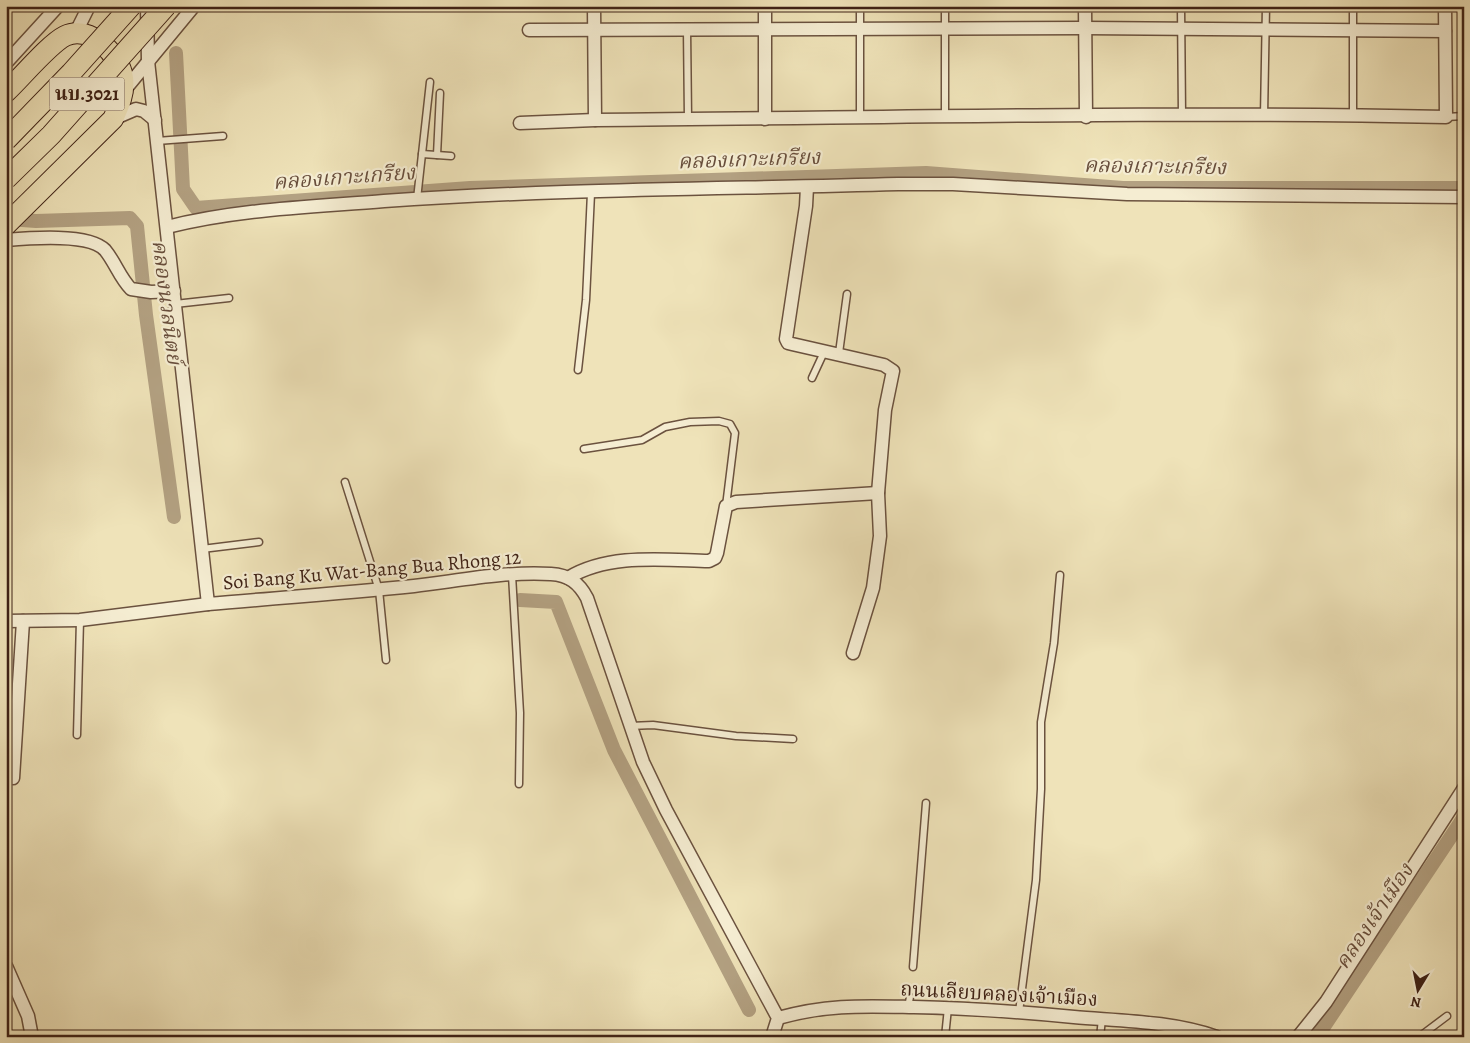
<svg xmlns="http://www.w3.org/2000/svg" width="1470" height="1043" font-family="Alegreya,'Noto Serif Thai',serif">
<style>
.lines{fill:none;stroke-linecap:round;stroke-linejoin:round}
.canal{stroke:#b3a182;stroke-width:14}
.service-casing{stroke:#6b523f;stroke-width:9}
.minor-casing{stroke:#6b523f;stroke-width:15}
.primary-casing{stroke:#3f2216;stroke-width:22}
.service{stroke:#f5edd2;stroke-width:6}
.minor{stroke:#f5edd2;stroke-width:12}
.primary{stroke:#efe3b9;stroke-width:20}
.primary-bridge-casing{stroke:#3f2216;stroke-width:22;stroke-linecap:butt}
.primary-bridge{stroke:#efe3b9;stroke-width:20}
.labels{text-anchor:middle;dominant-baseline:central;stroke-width:4.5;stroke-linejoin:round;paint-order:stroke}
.shield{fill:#f5edd2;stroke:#765f4e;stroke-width:1}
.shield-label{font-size:19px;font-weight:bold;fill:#3f2216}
.street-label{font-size:20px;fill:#3f2216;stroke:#f5edd2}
.water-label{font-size:21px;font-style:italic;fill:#684e3c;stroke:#f5edd2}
</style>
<rect width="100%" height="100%" fill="#efe3b9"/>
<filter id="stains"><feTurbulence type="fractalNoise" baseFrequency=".004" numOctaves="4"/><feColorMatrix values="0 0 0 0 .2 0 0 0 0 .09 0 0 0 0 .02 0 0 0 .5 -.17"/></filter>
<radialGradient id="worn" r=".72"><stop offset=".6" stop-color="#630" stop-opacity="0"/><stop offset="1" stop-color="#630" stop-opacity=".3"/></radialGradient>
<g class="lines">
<g class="canal">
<path d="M176 53 183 189 196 208 470 188 926 173 1123 188H1464"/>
<path d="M8 219 36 221 130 218 137 226 146 315 174 517"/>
<path d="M520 600 556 602 614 750 749 1010"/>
<path d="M1317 1037 1464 817"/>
</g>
<defs>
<g id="service">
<path d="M860 6V118"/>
<path d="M1181 6 1182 115"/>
<path d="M1353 6V115"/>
<path d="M687 29 688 119"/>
<path d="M945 116V6"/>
<path d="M1264 116 1266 6"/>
<path d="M1446 117 1464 116"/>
<path d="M157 141 223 136"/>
<path d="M422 154 451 156"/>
<path d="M437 155 440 93"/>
<path d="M417 199 430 82"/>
<path d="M175 304 229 298"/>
<path d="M839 353 847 294"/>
<path d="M578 370 586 300 591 193"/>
<path d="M812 378 825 350"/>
<path d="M584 449 642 440 665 427 690 422 719 421 730 424 735 433 726 506"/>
<path d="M345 482 379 590 386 660"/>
<path d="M202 549 259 542"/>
<path d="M512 575 520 713 519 784"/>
<path d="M630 726 653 725 736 736 793 739"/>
<path d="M77 735 80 620"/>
<path d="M913 967 926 803"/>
<path d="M908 1007 910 997"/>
<path d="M1019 1012 1036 880 1041 789V722L1054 643 1060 575"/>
<path d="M945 1037 948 1008"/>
<path d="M1100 1037 1102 1019"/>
<path d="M1419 1037 1447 1016"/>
</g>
<g id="minor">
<path d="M147 6 148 61 208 604C277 598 346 593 414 586 458 581 506 571 551 574 569 575 579 583 587 598L643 762 666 810 778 1018 772 1037"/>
<path d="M594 6 595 120"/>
<path d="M1085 6 1086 117"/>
<path d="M529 30 1085 28 1445 31"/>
<path d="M76 32 89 6"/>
<path d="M6 63 58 6"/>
<path d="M123 92 194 6"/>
<path d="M113 119 136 109 144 111 155 120"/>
<path d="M765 119V6"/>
<path d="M520 123 595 120C878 118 1163 111 1446 117L1445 6"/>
<path d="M807 187 806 206 786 339 788 343 792 344 884 365 893 371 885 410 878 493 880 536 873 588 853 653"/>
<path d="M167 227C238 209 311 207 384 201 555 189 727 189 898 184H953L1127 194 1464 197"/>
<path d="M6 240C29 238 89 233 105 250 115 262 120 278 131 289L151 292 174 291"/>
<path d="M568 578C609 553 663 560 709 561L715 558 717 553 726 506 736 502 878 493"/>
<path d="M6 621 80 620 208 604"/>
<path d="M13 778 23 621"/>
<path d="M6 966 28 1016 32 1037"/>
<path d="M778 1018C828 1004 864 1006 914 1007 968 1008 1021 1012 1074 1017 1121 1021 1171 1021 1217 1037"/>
<path d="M1298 1037 1326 1002 1464 788"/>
</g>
<path id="primary" d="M6 92C21 78 49 44 65 36 90 24 120 55 123 78 125 93 119 106 113 119L6 225"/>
</defs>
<use href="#service" class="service-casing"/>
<use href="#minor" class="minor-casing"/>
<use href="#primary" class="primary-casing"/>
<use href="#service" class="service"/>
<use href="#minor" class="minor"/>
<use href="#primary" class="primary"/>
<defs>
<g id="primary-bridge">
<path d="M6 140 71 73 131 6"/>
<path d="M6 179 51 135 166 6"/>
</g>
</defs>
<use href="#primary-bridge" class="primary-bridge-casing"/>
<use href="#primary-bridge" class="primary-bridge"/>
</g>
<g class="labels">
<rect class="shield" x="49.5" y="77.5" width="75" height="33" rx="4"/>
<g class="shield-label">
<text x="87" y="94">นบ.3021</text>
</g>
<g class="street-label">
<text transform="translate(372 570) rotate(-5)">Soi Bang Ku Wat-Bang Bua Rhong 12</text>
<text transform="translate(999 994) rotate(3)">ถนนเลียบคลองเจ้าเมือง</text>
</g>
<g class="water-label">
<text transform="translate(749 159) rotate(-2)">คลองเกาะเกรียง</text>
<text transform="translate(1155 166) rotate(1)">คลองเกาะเกรียง</text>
<text transform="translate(344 177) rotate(-4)">คลองเกาะเกรียง</text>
<text transform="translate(167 302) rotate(83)">คลองนวลนิตย์</text>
<text transform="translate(1374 916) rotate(-56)">คลองเจ้าเมือง</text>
</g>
</g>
<rect width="1470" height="1043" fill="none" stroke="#efe3b9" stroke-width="25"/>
<rect x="8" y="8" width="1455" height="1028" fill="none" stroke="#3f2216" stroke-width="2.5"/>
<rect x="12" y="12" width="1445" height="1018" fill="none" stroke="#3f2216"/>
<g transform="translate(1418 990) rotate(190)" stroke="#f5edd2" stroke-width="4" paint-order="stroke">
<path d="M0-4L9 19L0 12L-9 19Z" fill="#3f2216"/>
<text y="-8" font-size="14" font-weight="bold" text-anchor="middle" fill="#3f2216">N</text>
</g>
<rect width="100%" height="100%" filter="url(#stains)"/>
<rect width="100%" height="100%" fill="url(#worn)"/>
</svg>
